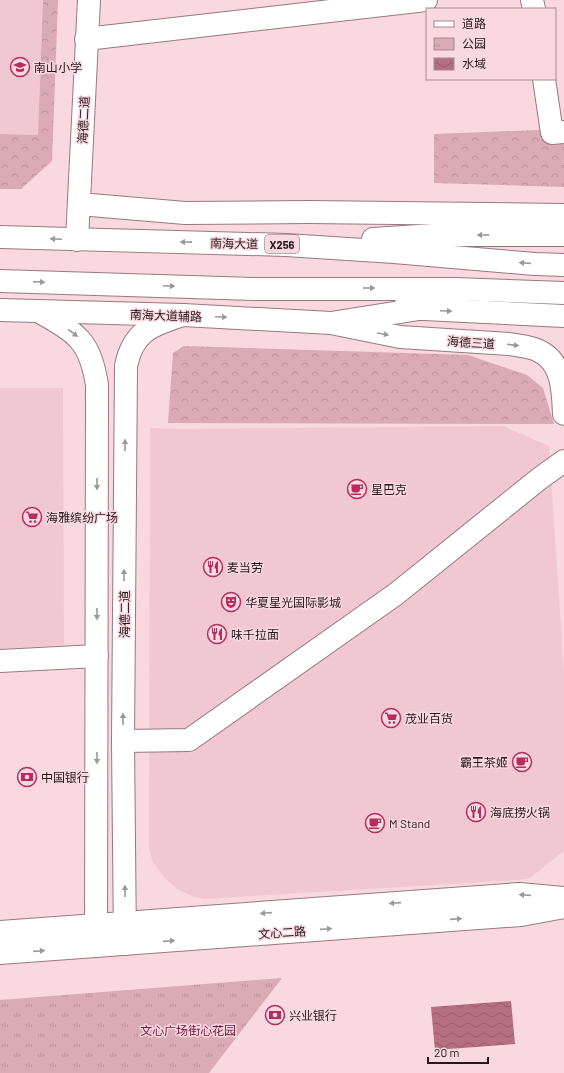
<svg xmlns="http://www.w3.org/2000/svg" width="564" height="1073" font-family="Barlow,'Noto Sans SC',sans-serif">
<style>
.built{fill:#f1c8d1}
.forest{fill:url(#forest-crowns)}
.park{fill:url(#park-tufts)}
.water{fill:url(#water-waves)}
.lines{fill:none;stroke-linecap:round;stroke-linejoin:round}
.minor-casing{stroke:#977980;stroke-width:24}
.major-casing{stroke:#977980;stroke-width:24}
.minor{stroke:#fff;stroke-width:22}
.major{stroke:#fff;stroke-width:22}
.oneway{fill:#9c9798}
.labels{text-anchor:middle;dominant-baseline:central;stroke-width:3;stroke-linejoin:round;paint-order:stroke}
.shield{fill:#f9d8df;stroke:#645256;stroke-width:1}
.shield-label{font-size:11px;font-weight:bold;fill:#24181b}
.poi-label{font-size:12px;fill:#24181b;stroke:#f9d8df;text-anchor:start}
.street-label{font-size:12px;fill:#24181b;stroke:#f9d8df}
.park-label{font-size:12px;fill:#6e1636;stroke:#f9d8df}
</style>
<defs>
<pattern id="forest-crowns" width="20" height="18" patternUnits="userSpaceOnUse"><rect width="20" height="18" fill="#daaab5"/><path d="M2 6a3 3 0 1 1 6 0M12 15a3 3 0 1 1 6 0" fill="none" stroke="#bb929b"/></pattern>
<pattern id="park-tufts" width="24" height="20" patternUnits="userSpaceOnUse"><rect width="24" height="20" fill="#daaab5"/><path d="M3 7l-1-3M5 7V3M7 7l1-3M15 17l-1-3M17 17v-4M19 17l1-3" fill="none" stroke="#bb929b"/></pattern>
<pattern id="water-waves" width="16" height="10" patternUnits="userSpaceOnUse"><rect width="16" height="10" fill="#b66f80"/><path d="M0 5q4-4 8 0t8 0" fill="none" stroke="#945a68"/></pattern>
</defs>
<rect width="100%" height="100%" fill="#f9d8df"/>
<g class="built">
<path d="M0 0H43L38 135 0 134Z"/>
<path d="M0 388H63L64 645 0 649Z"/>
<path d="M503 426 549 446 564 672V851L530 878 518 880 204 899 192 896 177 889 164 877 153 862 149 849 150 428 183 429Z"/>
</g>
<g class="forest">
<path d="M43 0H58L52 161 21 189H0V134L38 135Z"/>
<path d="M564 129V187L434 183V134Z"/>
<path d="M184 346 468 355 527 375 543 388 554 424 168 423 173 353Z"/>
</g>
<path class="park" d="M282 978 209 1073H0V1000Z"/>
<path class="water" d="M511 1001 515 1044 435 1050 431 1007Z"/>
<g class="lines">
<defs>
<g id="minor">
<path d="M532 0 534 9"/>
<path d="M86 39 426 0"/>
<path d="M544 79 552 133 564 132"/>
<path d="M79 204 185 213 307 212 564 215"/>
<path d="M77 240 89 0"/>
<path d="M40 312C78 334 90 341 97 385L96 946"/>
<path d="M331 323 400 337 509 344C519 346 530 346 539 351 563 362 563 392 564 414"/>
<path d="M0 661 97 656"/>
<path d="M123 741 189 740 396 594 539 479 564 461"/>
<path d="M0 932 519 894 564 898"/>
<path d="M125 944 123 741 126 366C133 331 152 325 183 315"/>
<path d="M0 953 521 915 564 907"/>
</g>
<g id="major">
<path d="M0 237 286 245 394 252 535 264 564 265"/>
<path d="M373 239 435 235H564"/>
<path d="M0 281 254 289H455L564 293"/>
<path d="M404 308 564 316"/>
<path d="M0 310 183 315 331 323 419 309"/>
</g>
</defs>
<use href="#minor" class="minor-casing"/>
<use href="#major" class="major-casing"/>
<use href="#minor" class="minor"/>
<use href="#major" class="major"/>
</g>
<defs><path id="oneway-solid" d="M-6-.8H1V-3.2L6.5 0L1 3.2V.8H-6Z"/></defs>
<g class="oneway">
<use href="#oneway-solid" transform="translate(483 235) rotate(179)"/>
<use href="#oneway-solid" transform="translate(56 239) rotate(-178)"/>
<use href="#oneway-solid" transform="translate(186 242) rotate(-179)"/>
<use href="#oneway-solid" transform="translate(525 263) rotate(-176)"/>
<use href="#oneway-solid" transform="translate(39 282) rotate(2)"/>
<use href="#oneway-solid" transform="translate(169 286) rotate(2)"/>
<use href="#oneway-solid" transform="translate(369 288)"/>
<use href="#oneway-solid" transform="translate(446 311) rotate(3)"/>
<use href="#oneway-solid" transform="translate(221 317) rotate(3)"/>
<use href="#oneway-solid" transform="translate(73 333) rotate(37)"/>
<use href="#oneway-solid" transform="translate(383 334) rotate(10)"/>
<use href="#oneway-solid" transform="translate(513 345) rotate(7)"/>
<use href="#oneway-solid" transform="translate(125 445) rotate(-90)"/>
<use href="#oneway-solid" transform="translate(97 484) rotate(90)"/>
<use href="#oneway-solid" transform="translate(124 575) rotate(-90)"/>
<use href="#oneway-solid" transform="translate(97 614) rotate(90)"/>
<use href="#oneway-solid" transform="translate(123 719) rotate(-90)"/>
<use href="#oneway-solid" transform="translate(97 758) rotate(90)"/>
<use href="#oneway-solid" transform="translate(125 891) rotate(-91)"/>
<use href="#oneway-solid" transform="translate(525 895) rotate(-176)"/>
<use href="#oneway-solid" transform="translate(395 903) rotate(176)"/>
<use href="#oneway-solid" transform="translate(266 913) rotate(176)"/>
<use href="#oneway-solid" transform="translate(456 919) rotate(-4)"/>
<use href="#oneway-solid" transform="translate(326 929) rotate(-4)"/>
<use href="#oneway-solid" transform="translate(169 941) rotate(-4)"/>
<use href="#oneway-solid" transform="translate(39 951) rotate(-4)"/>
</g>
<defs>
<symbol id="school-ring" viewBox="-11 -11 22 22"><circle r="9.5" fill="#f9d8df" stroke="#b82b5f" stroke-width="1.5"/><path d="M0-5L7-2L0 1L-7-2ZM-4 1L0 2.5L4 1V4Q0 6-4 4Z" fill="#b82b5f"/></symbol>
<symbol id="cafe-ring" viewBox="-11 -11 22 22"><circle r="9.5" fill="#f9d8df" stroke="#b82b5f" stroke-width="1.5"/><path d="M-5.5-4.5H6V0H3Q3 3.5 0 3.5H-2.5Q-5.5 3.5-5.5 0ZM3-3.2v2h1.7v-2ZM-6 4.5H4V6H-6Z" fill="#b82b5f"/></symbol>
<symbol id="supermarket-ring" viewBox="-11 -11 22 22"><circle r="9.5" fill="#f9d8df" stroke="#b82b5f" stroke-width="1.5"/><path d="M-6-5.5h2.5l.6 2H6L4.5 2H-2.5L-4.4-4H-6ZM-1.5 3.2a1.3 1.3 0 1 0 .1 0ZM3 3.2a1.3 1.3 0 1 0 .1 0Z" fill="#b82b5f"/></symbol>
<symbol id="restaurant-ring" viewBox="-11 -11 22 22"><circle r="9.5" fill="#f9d8df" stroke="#b82b5f" stroke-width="1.5"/><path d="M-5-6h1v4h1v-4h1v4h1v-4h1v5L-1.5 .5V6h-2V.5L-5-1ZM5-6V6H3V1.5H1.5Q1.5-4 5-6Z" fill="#b82b5f"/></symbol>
<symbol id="theatre-ring" viewBox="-11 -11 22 22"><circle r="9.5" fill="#f9d8df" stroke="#b82b5f" stroke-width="1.5"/><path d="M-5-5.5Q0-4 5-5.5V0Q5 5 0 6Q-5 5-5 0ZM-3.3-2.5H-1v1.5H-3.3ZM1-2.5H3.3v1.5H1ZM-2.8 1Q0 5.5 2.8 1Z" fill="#b82b5f"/></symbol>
<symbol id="bank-ring" viewBox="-11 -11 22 22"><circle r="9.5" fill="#f9d8df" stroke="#b82b5f" stroke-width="1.5"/><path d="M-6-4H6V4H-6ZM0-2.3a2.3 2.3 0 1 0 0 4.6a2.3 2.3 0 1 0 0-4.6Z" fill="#b82b5f"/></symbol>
</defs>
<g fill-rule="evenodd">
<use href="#school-ring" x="9" y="56" width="22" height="22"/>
<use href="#cafe-ring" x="346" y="478" width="22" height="22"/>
<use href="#supermarket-ring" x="21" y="506" width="22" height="22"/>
<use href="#restaurant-ring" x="202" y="556" width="22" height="22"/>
<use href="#theatre-ring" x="220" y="591" width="22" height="22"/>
<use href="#restaurant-ring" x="206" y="623" width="22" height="22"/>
<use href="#supermarket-ring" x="380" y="707" width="22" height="22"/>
<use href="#cafe-ring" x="511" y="751" width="22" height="22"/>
<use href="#bank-ring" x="16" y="766" width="22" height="22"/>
<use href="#restaurant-ring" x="465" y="801" width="22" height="22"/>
<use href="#cafe-ring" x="364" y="812" width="22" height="22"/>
<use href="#bank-ring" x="264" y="1004" width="22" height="22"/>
</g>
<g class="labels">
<rect class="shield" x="265" y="235" width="34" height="18" rx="3"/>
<g class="shield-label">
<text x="282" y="244">X256</text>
</g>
<g class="poi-label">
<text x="34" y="67">南山小学</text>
<text x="371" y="489">星巴克</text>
<text x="46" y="517">海雅缤纷广场</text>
<text x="227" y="567">麦当劳</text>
<text x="245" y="602">华夏星光国际影城</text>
<text x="231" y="634">味千拉面</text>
<text x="405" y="718">茂业百货</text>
<text x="508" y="762" text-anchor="end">霸王茶姬</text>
<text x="41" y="777">中国银行</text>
<text x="490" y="812">海底捞火锅</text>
<text x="389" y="823">M Stand</text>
<text x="289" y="1015">兴业银行</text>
</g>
<g class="street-label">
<text transform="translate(83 120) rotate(-87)">海德二道</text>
<text transform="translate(234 243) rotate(1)">南海大道</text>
<text transform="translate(166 315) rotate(2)">南海大道辅路</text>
<text transform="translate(471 342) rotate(4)">海德三道</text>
<text transform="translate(124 614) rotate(-90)">海德二道</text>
<text transform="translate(282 932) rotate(-4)">文心二路</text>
</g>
<g class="park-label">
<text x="188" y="1030">文心广场街心花园</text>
</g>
</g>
<rect x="426" y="8" width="130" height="72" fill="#f9d8df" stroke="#a48b91"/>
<rect x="434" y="21" width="20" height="6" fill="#ffffff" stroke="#a48b91"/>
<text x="462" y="28" font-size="12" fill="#24181b">道路</text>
<rect x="434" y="38" width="20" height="12" fill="url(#park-tufts)" stroke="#a48b91"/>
<text x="462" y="48" font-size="12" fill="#24181b">公园</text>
<rect x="434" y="58" width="20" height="12" fill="url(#water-waves)" stroke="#a48b91"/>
<text x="462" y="68" font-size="12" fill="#24181b">水域</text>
<path d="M428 1057v6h60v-6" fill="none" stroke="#24181b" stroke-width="2"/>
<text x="434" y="1057" font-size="12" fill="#24181b" stroke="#f9d8df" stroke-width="3" paint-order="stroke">20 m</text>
</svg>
